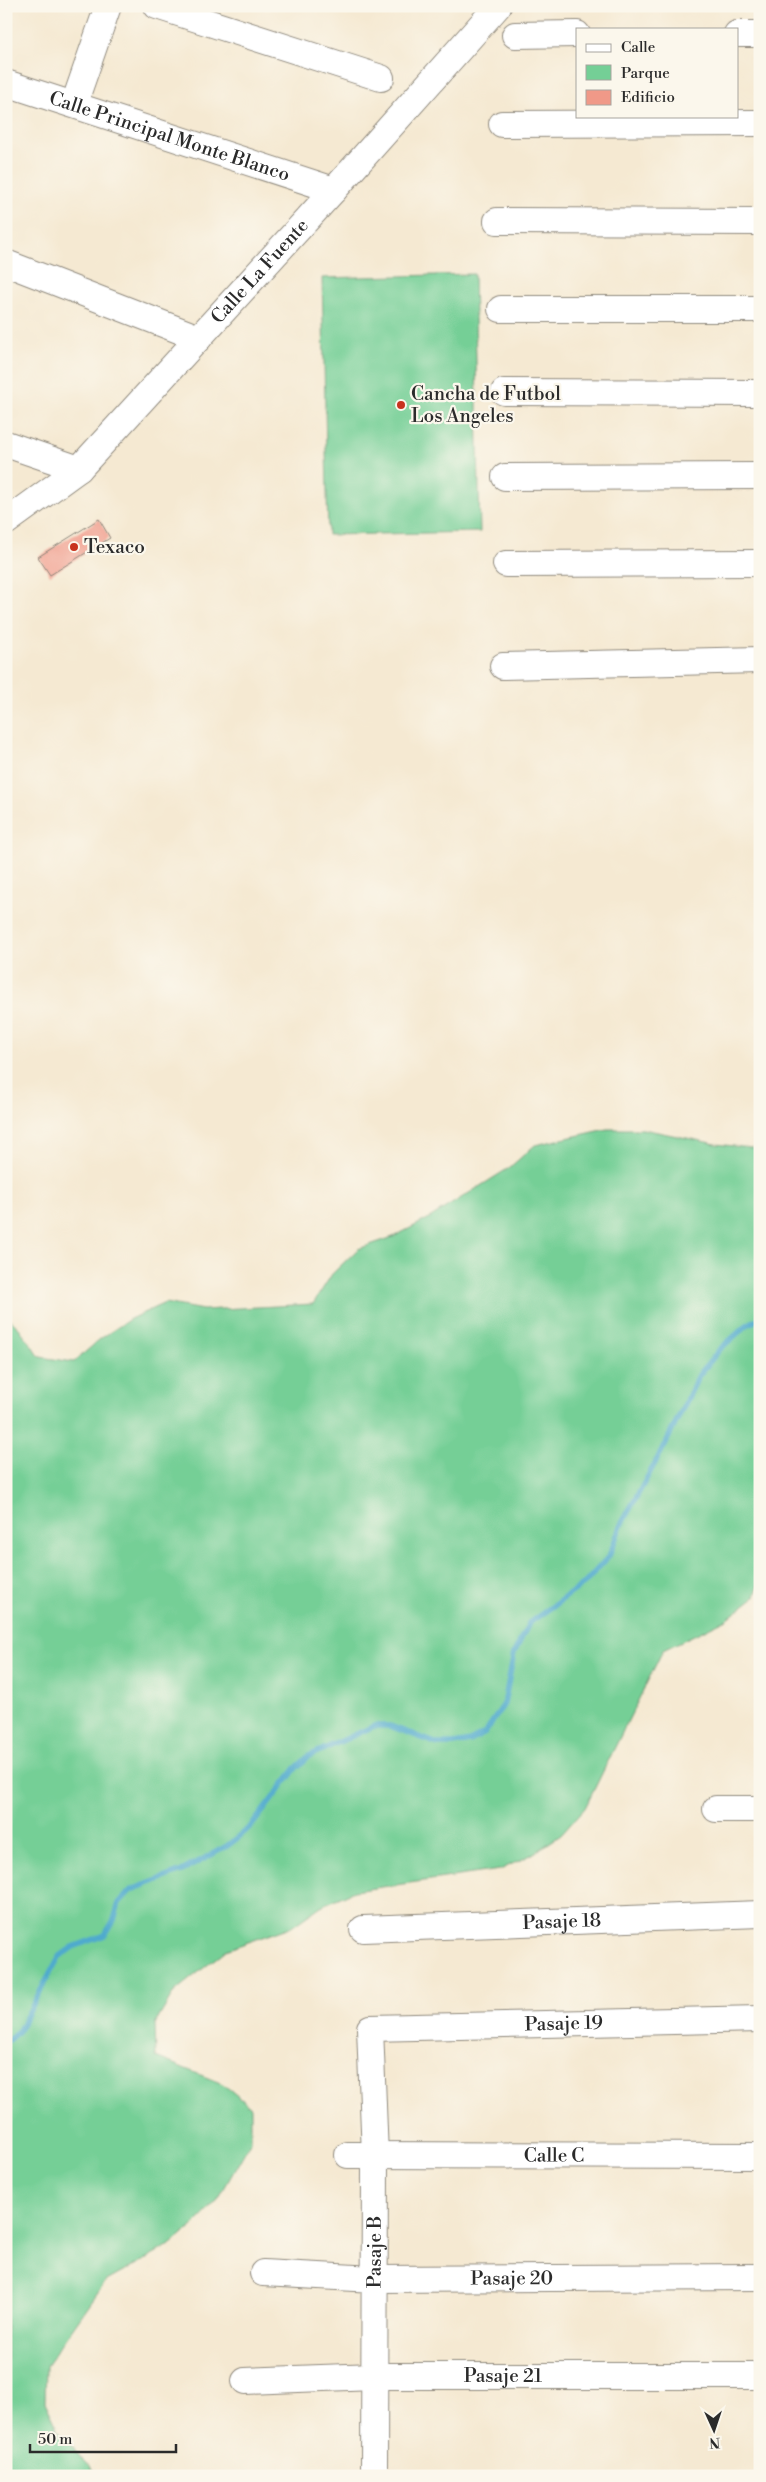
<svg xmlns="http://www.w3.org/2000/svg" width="766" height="2482" font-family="'Libre Bodoni',serif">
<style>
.green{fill:#74cf96;stroke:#507d60}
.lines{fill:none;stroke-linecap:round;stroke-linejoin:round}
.stream{stroke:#4faacd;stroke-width:5.5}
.building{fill:#f09988}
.minor-casing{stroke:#908a7e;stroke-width:28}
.minor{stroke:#fff;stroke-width:26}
.poi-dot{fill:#c8321e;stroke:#fbf7ec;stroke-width:2}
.labels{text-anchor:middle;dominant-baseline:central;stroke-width:4.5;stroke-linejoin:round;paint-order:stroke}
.street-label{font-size:19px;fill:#2b2b2b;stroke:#fbf7ec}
.poi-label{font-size:19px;fill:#2b2b2b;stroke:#fbf7ec;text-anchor:start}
</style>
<rect width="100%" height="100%" fill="#fbf7ec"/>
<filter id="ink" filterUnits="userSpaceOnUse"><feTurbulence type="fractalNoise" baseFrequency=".02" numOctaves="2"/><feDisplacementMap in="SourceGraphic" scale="10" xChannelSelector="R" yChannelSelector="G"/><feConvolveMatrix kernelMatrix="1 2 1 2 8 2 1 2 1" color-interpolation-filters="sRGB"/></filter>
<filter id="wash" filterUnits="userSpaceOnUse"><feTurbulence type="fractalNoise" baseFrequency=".0096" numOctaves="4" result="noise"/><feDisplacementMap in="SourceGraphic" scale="20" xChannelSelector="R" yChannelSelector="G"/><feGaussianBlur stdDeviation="1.12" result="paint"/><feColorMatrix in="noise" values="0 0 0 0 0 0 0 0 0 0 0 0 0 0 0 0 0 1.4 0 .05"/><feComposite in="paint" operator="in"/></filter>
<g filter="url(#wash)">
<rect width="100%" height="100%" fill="#f5e9d2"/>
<g class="green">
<path d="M474 274 480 532 328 535 322 278Z"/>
<path d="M607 1129H643L716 1144 760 1149V1578L755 1597 727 1619 663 1650 585 1808 561 1835 531 1855 500 1870 354 1891 321 1906 293 1926 226 1950 174 1992 155 2024 156 2057 223 2084 251 2107V2141L217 2201 193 2226 166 2248 105 2282 46 2366 45 2402 60 2433 98 2476H6V1316L19 1328 40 1357 74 1362 100 1339 130 1319 165 1303 203 1310 313 1304 332 1274 358 1249 393 1237 426 1220 509 1168 535 1145Z"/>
</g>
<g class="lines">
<path class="stream" d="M6 2042 18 2032 59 1957 73 1947 105 1935 114 1920 119 1903 131 1890 182 1871 227 1846 240 1836 253 1824 296 1768 309 1756 374 1726H390L438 1744H454L470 1741 485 1733 504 1704 514 1653 529 1623 585 1583 609 1556 621 1525 665 1445 699 1375 720 1349 747 1325 760 1318"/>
</g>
<g id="blocks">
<path class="building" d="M99 519 110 538 50 575 38 557Z"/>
</g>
</g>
<g filter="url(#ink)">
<use href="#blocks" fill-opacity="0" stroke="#908a7e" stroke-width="1"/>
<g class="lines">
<defs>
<g id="minor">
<path d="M157 6 381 78"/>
<path d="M737 34H760"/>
<path d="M515 35 577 34"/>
<path id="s1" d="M6 83 334 190"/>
<path d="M74 104 108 6"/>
<path d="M502 124 760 123"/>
<path d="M497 221 760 222"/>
<path d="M6 263 199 338"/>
<path d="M501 309H760"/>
<path d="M504 392 760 393"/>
<path d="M6 444 79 469"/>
<path d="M505 477 760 476"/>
<path id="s2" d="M6 522 79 469 334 190 498 6"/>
<path d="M506 564 760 563"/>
<path d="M503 666 760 660"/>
<path d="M716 1809H760"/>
<path id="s3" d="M363 1929 760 1914"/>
<path id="s4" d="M348 2155 760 2156"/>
<path id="s5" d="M263 2273 374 2279 760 2277"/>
<path id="s6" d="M245 2381 374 2376H760"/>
<path id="s7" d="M374 2476 375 2156 370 2028 760 2019"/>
</g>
</defs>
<use href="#minor" class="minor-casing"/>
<use href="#minor" class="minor"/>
</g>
</g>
<g class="poi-dot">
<circle cx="401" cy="405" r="5"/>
<circle cx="74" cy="547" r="5"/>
</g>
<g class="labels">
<g class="street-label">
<text stroke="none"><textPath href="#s1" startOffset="172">Calle Principal Monte Blanco</textPath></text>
<text stroke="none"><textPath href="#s2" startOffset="358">Calle La Fuente</textPath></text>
<text stroke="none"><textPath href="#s3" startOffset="199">Pasaje 18</textPath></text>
<text stroke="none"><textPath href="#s7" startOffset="642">Pasaje 19</textPath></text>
<text stroke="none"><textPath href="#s4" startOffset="206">Calle C</textPath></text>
<text stroke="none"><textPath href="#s7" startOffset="224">Pasaje B</textPath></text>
<text stroke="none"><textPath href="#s5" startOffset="249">Pasaje 20</textPath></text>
<text stroke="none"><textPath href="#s6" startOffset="258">Pasaje 21</textPath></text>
</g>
<g class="poi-label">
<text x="411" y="394">Cancha de Futbol<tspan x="411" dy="22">Los Angeles</tspan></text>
<text x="84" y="547">Texaco</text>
</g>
</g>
<rect width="766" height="2482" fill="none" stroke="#fbf7ec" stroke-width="25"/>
<rect x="576" y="28" width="162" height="90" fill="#fbf7ec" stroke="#a8a59f"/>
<rect x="586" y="44" width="25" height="8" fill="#ffffff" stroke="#a8a59f"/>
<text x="621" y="52" font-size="15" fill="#2b2b2b">Calle</text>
<rect x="586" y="65" width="25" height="15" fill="#74cf96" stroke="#a8a59f"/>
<text x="621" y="78" font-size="15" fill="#2b2b2b">Parque</text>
<rect x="586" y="90" width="25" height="15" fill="#f09988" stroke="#a8a59f"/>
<text x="621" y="102" font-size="15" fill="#2b2b2b">Edificio</text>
<g transform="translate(714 2430) rotate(177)" stroke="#fbf7ec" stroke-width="4" paint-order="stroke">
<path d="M0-4L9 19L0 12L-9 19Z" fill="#2b2b2b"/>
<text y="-8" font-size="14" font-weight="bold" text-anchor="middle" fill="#2b2b2b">N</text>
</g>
<path d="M30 2444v8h146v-8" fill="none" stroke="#2b2b2b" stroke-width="2.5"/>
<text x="38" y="2444" font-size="15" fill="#2b2b2b" stroke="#fbf7ec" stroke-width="4" paint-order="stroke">50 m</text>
</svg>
